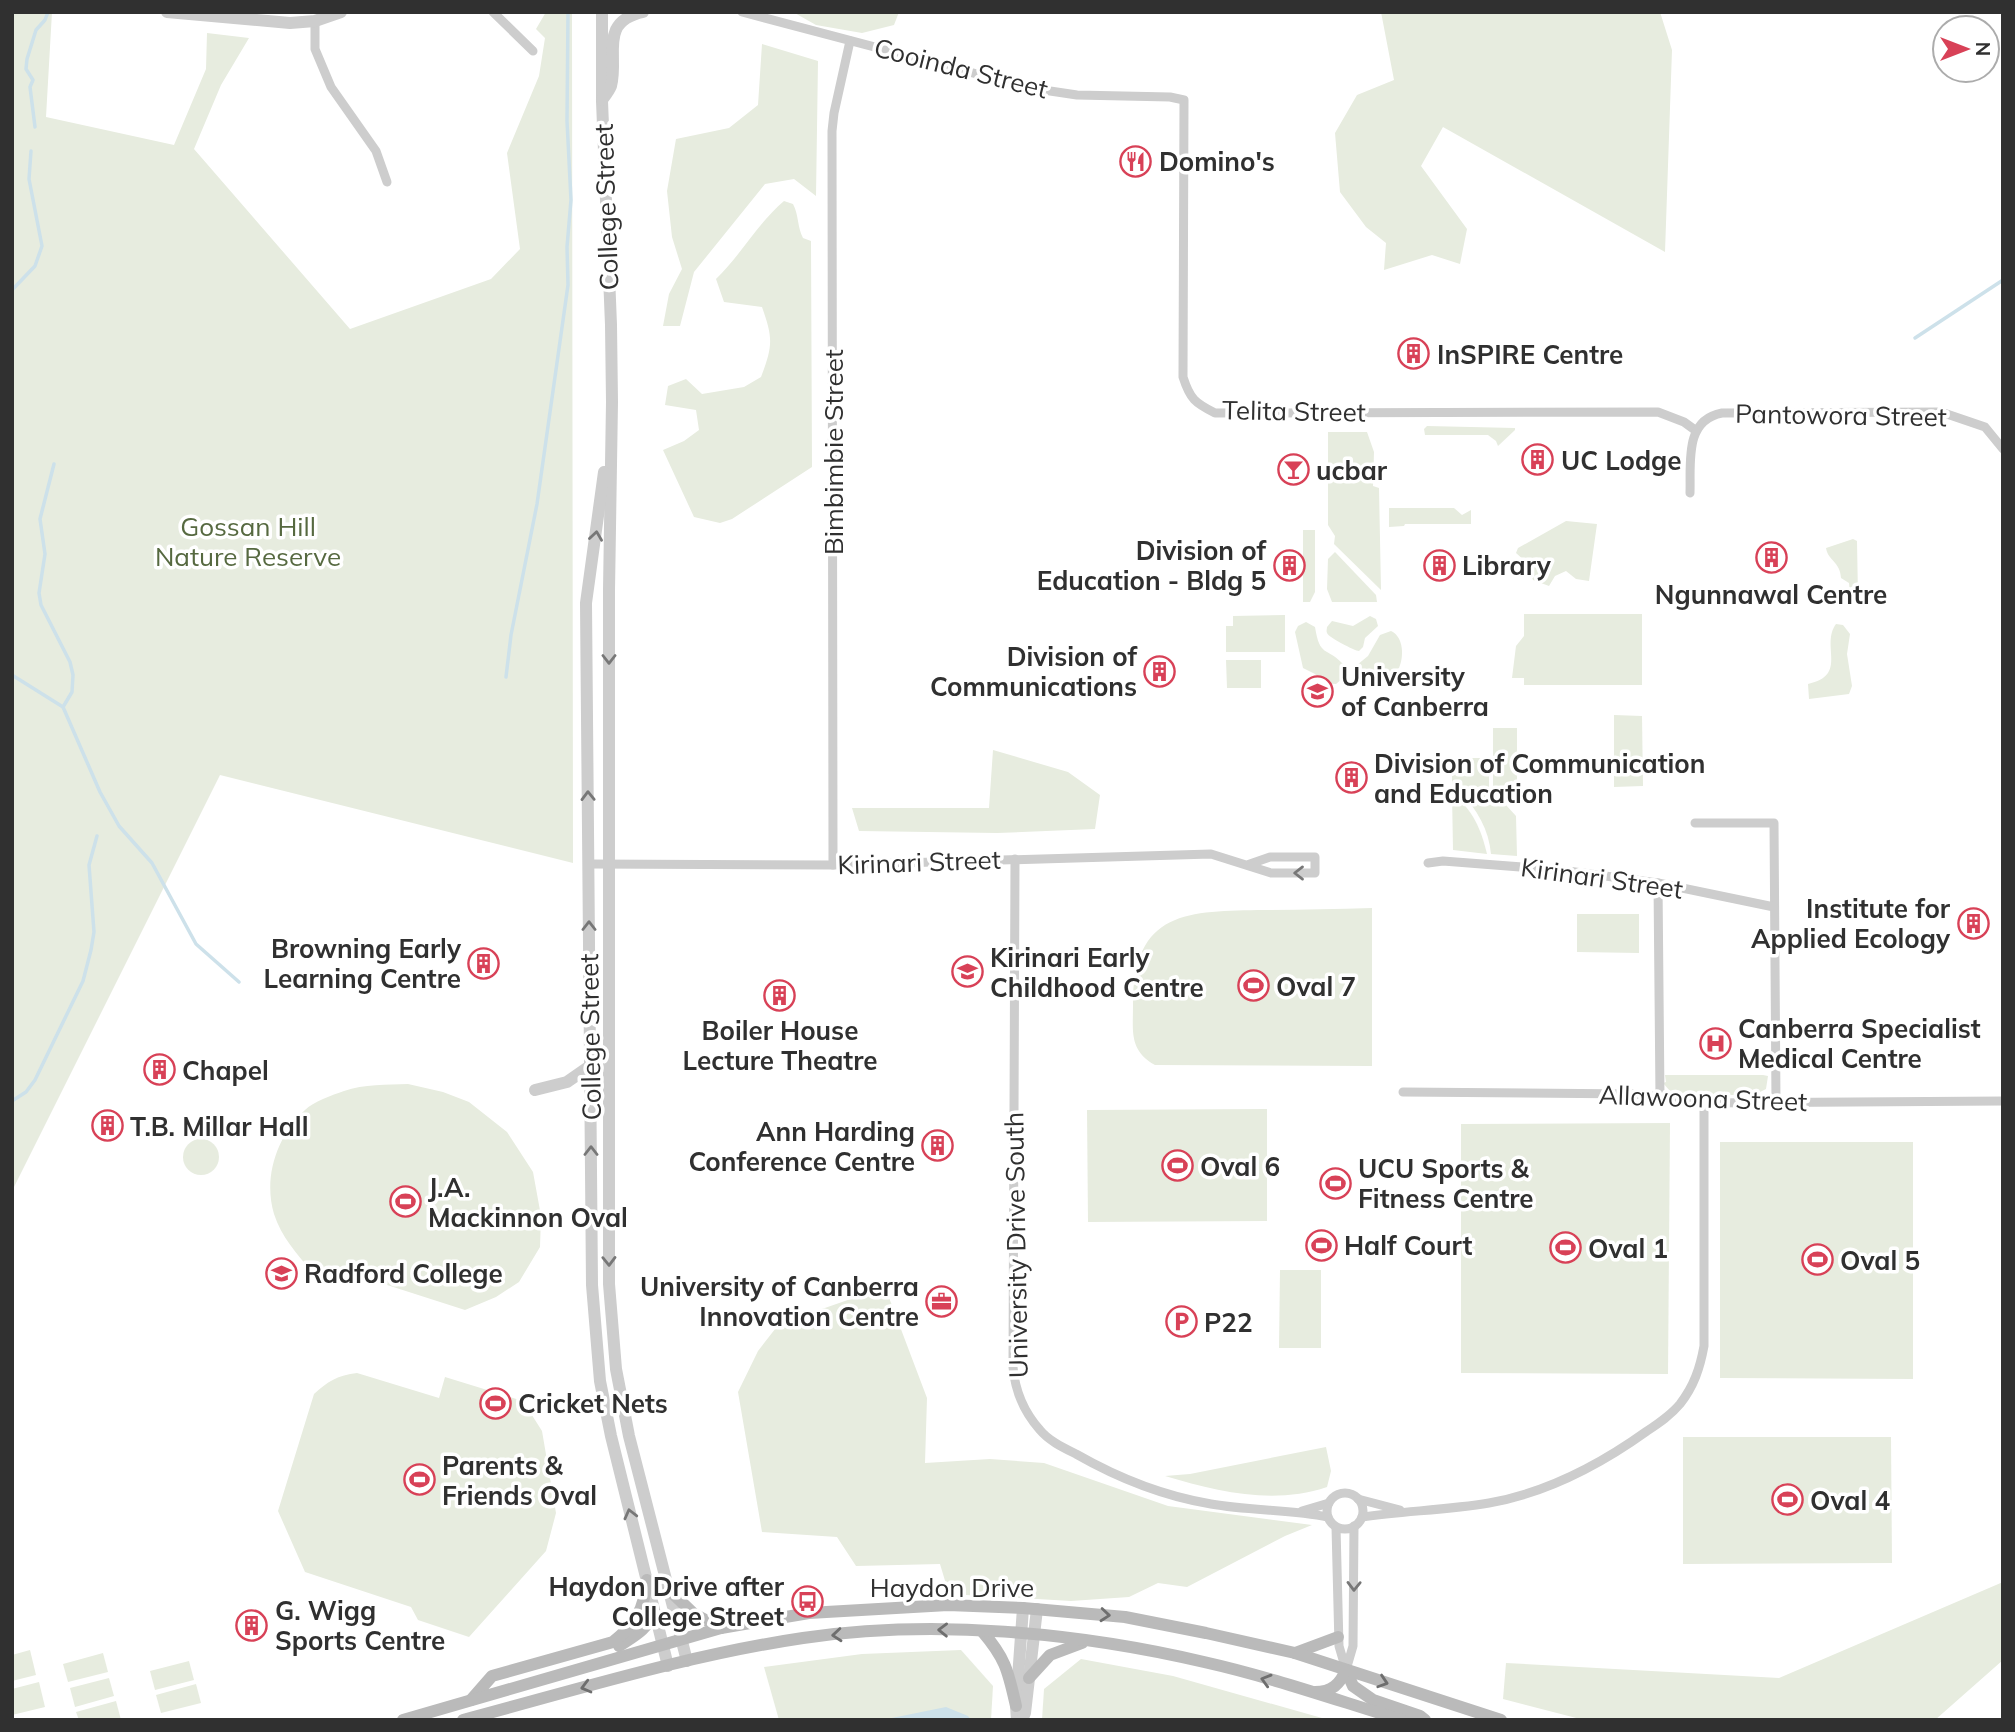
<svg xmlns="http://www.w3.org/2000/svg" width="2015" height="1732" font-family="Mulish,sans-serif">
<style>
.green{fill:#e7ecdf}
.water{fill:#cde1ea}
.lines{fill:none;stroke-linecap:round;stroke-linejoin:round}
.stream{stroke:#cde1ea;stroke-width:3.5}
.minor{stroke:#cdcdcd;stroke-width:9}
.tertiary{stroke:#cdcdcd;stroke-width:12}
.secondary{stroke:#bababa;stroke-width:12}
.oneway{stroke:#777}
.oneway2{stroke:#6e6e6e}
.labels{text-anchor:middle;dominant-baseline:central;stroke-width:7;stroke-linejoin:round;paint-order:stroke}
.street-label{font-size:26px;fill:#303030;stroke:#fff}
.poi-label{font-size:26px;font-weight:bold;fill:#303030;stroke:#fff;text-anchor:start}
.park-label{font-size:26px;fill:#566940;stroke:#fff}
</style>
<rect width="100%" height="100%" fill="#fff"/>
<g class="green">
<path d="M13 12H52L46 117 174 145 206 69 207 33 249 38 221 85 194 149 350 329 491 279 520 249 507 153 539 76 545 38 536 29 546 12H572L573 863 220 775 12 1191Z"/>
<path d="M793 12H899L894 25 862 33 816 25Z"/>
<path d="M1381 12H1660L1672 50 1665 252 1443 127 1421 166 1467 229 1460 264 1432 255 1384 270 1386 243 1366 227 1340 192 1335 133 1357 95 1394 80Z"/>
<path d="M762 44 818 61 816 196 794 179 765 184 694 272 680 326H663L669 294 682 269 672 237 667 191 676 139 729 128 758 105Z"/>
<path d="M784 201 793 204C799 215 797 227 803 238L811 241 812 467 732 519 720 523 694 517 663 450 684 441 699 430 696 410 665 405 668 386 686 379 702 394 744 387 761 377C773 346 773 338 762 307L724 302 716 279C741 255 757 224 784 201Z"/>
<path d="M1427 426 1515 428V430L1498 446 1496 441 1488 435H1425L1424 429Z"/>
<path d="M1328 432H1367L1374 452 1373 486 1379 488 1381 590 1334 544 1335 536 1328 525Z"/>
<path d="M1389 508H1454L1462 515 1471 510V524H1405L1404 526 1389 527Z"/>
<path d="M1566 521 1597 524 1589 581 1576 579 1566 571 1555 576 1549 586 1533 580 1526 562 1516 553 1518 548Z"/>
<path d="M1303 530H1315V592L1310 602H1303Z"/>
<path d="M1853 539 1857 541 1858 597 1850 594 1849 583 1841 578C1840 561 1828 561 1826 548Z"/>
<path d="M1335 552 1376 595 1377 602H1332L1327 589 1328 559Z"/>
<path d="M1524 614H1642V685H1524V678H1512L1516 646 1524 636Z"/>
<path d="M1285 615V652H1226V626H1233V616Z"/>
<path d="M1370 616 1376 619 1378 626 1365 638 1363 647 1359 651C1355 651 1328 637 1327 633 1326 631 1327 629 1327 627L1332 621 1353 626Z"/>
<path d="M1306 622 1315 627C1320 658 1326 646 1343 664V678L1336 684 1323 683 1315 674 1303 668 1295 632 1298 626Z"/>
<path d="M1836 624 1843 625 1850 634 1847 654 1852 686 1849 694 1809 699 1808 684C1849 675 1820 646 1836 624Z"/>
<path d="M1391 631C1404 637 1404 657 1399 668 1386 675 1355 690 1357 665L1368 656 1380 635Z"/>
<path d="M1226 660H1261V688H1227Z"/>
<path d="M1614 715 1642 716 1643 786 1614 787Z"/>
<rect x="1493" y="728" width="24" height="59"/>
<path d="M993 750 1068 772 1100 795 1095 829 997 833 859 831 852 808H989Z"/>
<rect x="1452" y="758" width="37" height="29"/>
<path d="M1460 792H1494L1516 816 1517 856 1491 854C1489 830 1477 809 1460 792Z"/>
<path d="M1452 793C1473 810 1481 829 1487 854L1453 850Z"/>
<path d="M1372 908V1066L1155 1065C1129 1050 1133 1032 1133 1005 1133 910 1188 911 1265 910 1300 910 1336 909 1372 908Z"/>
<path d="M1577 914H1639V953L1577 952Z"/>
<path d="M1665 1075H1763L1768 1076 1766 1089 1754 1095H1685L1670 1091 1663 1083 1666 1082Z"/>
<path d="M408 1084 443 1092 469 1102 507 1132 533 1172 541 1216 540 1247 519 1282 496 1297 465 1310 331 1267 318 1269 316 1277C300 1257 282 1239 274 1214 263 1177 277 1136 305 1110 313 1102 332 1095 344 1091 364 1084 387 1085 408 1084Z"/>
<path d="M1267 1109V1221L1088 1222 1087 1110Z"/>
<path d="M1670 1123 1668 1374 1461 1373V1124Z"/>
<circle cx="201" cy="1157" r="18"/>
<path d="M1720 1142H1913V1379L1720 1378Z"/>
<path d="M1280 1270H1321V1348H1279Z"/>
<path d="M885 1287 927 1398 925 1463 990 1459 1044 1463 1168 1506 1312 1525 1285 1536 1187 1587 1158 1583 1129 1597 1071 1601 949 1594 940 1564 856 1566 837 1537 762 1532 738 1392 758 1351 779 1324Z"/>
<path d="M357 1373 439 1398 445 1377 523 1401 542 1431 556 1513 546 1551 469 1637 418 1620 411 1607 305 1572 278 1511 314 1394C327 1382 338 1375 357 1373Z"/>
<path d="M1683 1437H1891L1892 1563 1683 1564Z"/>
<path d="M1326 1447 1331 1471 1327 1487C1274 1505 1218 1492 1165 1476L1190 1474Z"/>
<path d="M2003 1582V1660L1935 1720H1584L1503 1699 1506 1663 1779 1678Z"/>
<path d="M30 1650 36 1675 12 1681V1655Z"/>
<path d="M961 1650 993 1686 991 1720H779L764 1667 862 1654Z"/>
<path d="M103 1653 108 1672 68 1682 63 1664Z"/>
<path d="M1081 1659 1173 1676 1329 1720H1042L1044 1689Z"/>
<path d="M189 1661 194 1680 155 1690 150 1671Z"/>
<path d="M109 1678 114 1696 75 1707 70 1688Z"/>
<path d="M39 1682 45 1707 12 1715V1689Z"/>
<path d="M196 1684 201 1703 161 1713 156 1695Z"/>
<path d="M116 1701 121 1720H79L76 1712Z"/>
</g>
<path class="water" d="M946 1707 968 1716 971 1720H882Z"/>
<g class="lines">
<g class="stream">
<path d="M35 127 30 87 33 80 26 69 27 59 36 30 45 20 48 12"/>
<path d="M12 290 35 266 42 246 29 179 31 151"/>
<path d="M1915 338 2003 280"/>
<path d="M54 464 40 519 45 554 39 593 41 605 70 662 73 675 72 692 63 707"/>
<path d="M12 675 63 707 100 792 119 826 152 863 196 944 239 982"/>
<path d="M506 677 511 635 537 504 568 285 567 247 571 200 567 121 568 12"/>
<path d="M12 1101 26 1092 35 1080 83 981 91 950 94 932 89 865 97 836"/>
</g>
<g class="minor">
<path d="M493 12 533 51"/>
<path d="M742 12 1030 88 1077 95 1170 97 1184 100 1183 377C1190 399 1195 403 1215 413L1658 412 1684 422 1695 430"/>
<path d="M315 21V49L331 87 376 151 387 182"/>
<path d="M1690 493C1691 463 1684 420 1722 413L1941 412 1985 427 2003 449"/>
<path d="M1695 823H1774L1776 1103"/>
<path d="M1015 859 1013 1367C1015 1391 1024 1412 1040 1430 1049 1441 1064 1448 1076 1454 1118 1478 1163 1496 1211 1504 1250 1511 1290 1509 1328 1517"/>
<path d="M1428 863 1443 861 1560 870 1658 883 1774 907"/>
<path d="M589 864 833 865 1211 854 1271 873H1315V857H1270L1247 865"/>
<path d="M833 865 832 131 834 113 850 41"/>
<path d="M1658 883 1660 1098"/>
<path d="M1403 1092 1636 1094 1704 1103 2003 1101"/>
<circle cx="1345" cy="1511" r="18"/>
<path d="M1358 1499 1400 1510"/>
<path d="M1302 1511 1329 1503"/>
<path d="M1362 1517C1404 1511 1447 1510 1489 1503 1546 1493 1601 1464 1647 1431 1659 1423 1671 1415 1680 1404 1694 1386 1700 1368 1704 1346V1103"/>
<path d="M1336 1527 1339 1646 1346 1670"/>
<path d="M1346 1670 1353 1646 1354 1526"/>
</g>
<g class="tertiary">
<path d="M167 12 290 23 315 21 341 12"/>
<path d="M602 12V101L611 325 612 402 609 590V1284L616 1369 629 1436 687 1661"/>
<path d="M602 100C605 96 609 91 611 86 619 55 598 22 643 12"/>
<path d="M604 472 586 603 592 1285 600 1381 611 1436 668 1666"/>
<path d="M535 1090 567 1082 590 1066"/>
<path d="M1017 1720 1016 1706 1023 1608"/>
<path d="M1022 1720 1025 1713 1037 1609"/>
</g>
<g class="secondary">
<path d="M669 1590 694 1614 721 1628"/>
<path d="M982 1631C1006 1659 1008 1671 1016 1706"/>
<path d="M619 1646C634 1636 648 1629 654 1612"/>
<path d="M1295 1653 1338 1637"/>
<path d="M1346 1670 1353 1686 1373 1700 1420 1716 1425 1720"/>
<path d="M1029 1678 1050 1655 1082 1643"/>
<path d="M1315 1692C1332 1692 1340 1684 1346 1670"/>
<path d="M471 1700 492 1676 613 1642C636 1623 644 1610 647 1580"/>
<path d="M403 1720 721 1628 809 1613 948 1605 1023 1608 1125 1617 1206 1633 1295 1653 1501 1720"/>
<path d="M463 1720C576 1690 688 1655 803 1638 933 1619 1076 1632 1204 1662 1271 1677 1336 1700 1402 1720"/>
</g>
</g>
<defs><path id="oneway-chevron" d="M-2-3.5L2.5 0L-2 3.5" fill="none" stroke-width="1.6" stroke-linecap="round" stroke-linejoin="round" transform="scale(1.75)"/></defs>
<g class="oneway">
<use href="#oneway-chevron" transform="translate(596 536) rotate(-82)"/>
<use href="#oneway-chevron" transform="translate(609 659) rotate(90)"/>
<use href="#oneway-chevron" transform="translate(588 796) rotate(-91)"/>
<use href="#oneway-chevron" transform="translate(1299 873) rotate(180)"/>
<use href="#oneway-chevron" transform="translate(589 926) rotate(-90)"/>
<use href="#oneway-chevron" transform="translate(591 1151) rotate(-90)"/>
<use href="#oneway-chevron" transform="translate(609 1261) rotate(89)"/>
<use href="#oneway-chevron" transform="translate(630 1514) rotate(-104)"/>
<use href="#oneway-chevron" transform="translate(1354 1586) rotate(91)"/>
</g>
<g class="oneway2">
<use href="#oneway-chevron" transform="translate(1105 1615) rotate(5)"/>
<use href="#oneway-chevron" transform="translate(943 1630) rotate(-179)"/>
<use href="#oneway-chevron" transform="translate(837 1635) rotate(175)"/>
<use href="#oneway-chevron" transform="translate(1266 1680) rotate(-164)"/>
<use href="#oneway-chevron" transform="translate(1383 1682) rotate(18)"/>
<use href="#oneway-chevron" transform="translate(586 1687) rotate(165)"/>
</g>
<defs>
<symbol id="restaurant-ring" viewBox="-11 -11 22 22"><circle r="9.5" fill="#fff" stroke="#d84157" stroke-width="1.5"/><path d="M-5-6h1v4h1v-4h1v4h1v-4h1v5L-1.5 .5V6h-2V.5L-5-1ZM5-6V6H3V1.5H1.5Q1.5-4 5-6Z" fill="#d84157"/></symbol>
<symbol id="building-ring" viewBox="-11 -11 22 22"><circle r="9.5" fill="#fff" stroke="#d84157" stroke-width="1.5"/><path d="M-4-6H4V6H1V3H-1V6H-4ZM-2.5-4.3h1.7v1.8h-1.7ZM.8-4.3h1.7v1.8H.8ZM-2.5-1h1.7V.8h-1.7ZM.8-1h1.7V.8H.8Z" fill="#d84157"/></symbol>
<symbol id="bar-ring" viewBox="-11 -11 22 22"><circle r="9.5" fill="#fff" stroke="#d84157" stroke-width="1.5"/><path d="M-6-5H6L.8 .8V4.5H3.5V6h-7V4.5H-.8V.8Z" fill="#d84157"/></symbol>
<symbol id="university-ring" viewBox="-11 -11 22 22"><circle r="9.5" fill="#fff" stroke="#d84157" stroke-width="1.5"/><path d="M0-5L7-2L0 1L-7-2ZM-4 1L0 2.5L4 1V4Q0 6-4 4Z" fill="#d84157"/></symbol>
<symbol id="school-ring" viewBox="-11 -11 22 22"><circle r="9.5" fill="#fff" stroke="#d84157" stroke-width="1.5"/><path d="M0-5L7-2L0 1L-7-2ZM-4 1L0 2.5L4 1V4Q0 6-4 4Z" fill="#d84157"/></symbol>
<symbol id="stadium-ring" viewBox="-11 -11 22 22"><circle r="9.5" fill="#fff" stroke="#d84157" stroke-width="1.5"/><path d="M0-5a6.5 5 0 1 0 0 10a6.5 5 0 1 0 0-10ZM-3.5-1.8h7v3.6h-7Z" fill="#d84157"/></symbol>
<symbol id="hospital-ring" viewBox="-11 -11 22 22"><circle r="9.5" fill="#fff" stroke="#d84157" stroke-width="1.5"/><path d="M-5-5h3v3.5h4V-5h3V5h-3V1.5h-4V5h-3Z" fill="#d84157"/></symbol>
<symbol id="office-ring" viewBox="-11 -11 22 22"><circle r="9.5" fill="#fff" stroke="#d84157" stroke-width="1.5"/><path d="M-6-3h4V-5.5h4V-3h4V5H-6ZM-1-4.5V-3h2v-1.5ZM-6 0V1H6V0Z" fill="#d84157"/></symbol>
<symbol id="parking-ring" viewBox="-11 -11 22 22"><circle r="9.5" fill="#fff" stroke="#d84157" stroke-width="1.5"/><path d="M-3.5-5.5H1a3.5 3.5 0 0 1 0 7H-1V5.5H-3.5ZM-1-3.4V-.6H.8a1.4 1.4 0 0 0 0-2.8Z" fill="#d84157"/></symbol>
<symbol id="bus-ring" viewBox="-11 -11 22 22"><circle r="9.5" fill="#fff" stroke="#d84157" stroke-width="1.5"/><path d="M-5-6H5V4H4V6H2V4H-2V6H-4V4H-5ZM-3.5-4V0h7V-4ZM-3.5 1.2v1.5H-2V1.2ZM2 1.2v1.5H3.5V1.2Z" fill="#d84157"/></symbol>
</defs>
<g fill-rule="evenodd">
<use href="#restaurant-ring" x="1118" y="144" width="35" height="35"/>
<use href="#building-ring" x="1396" y="336" width="35" height="35"/>
<use href="#building-ring" x="1520" y="442" width="35" height="35"/>
<use href="#bar-ring" x="1276" y="452" width="35" height="35"/>
<use href="#building-ring" x="1754" y="540" width="35" height="35"/>
<use href="#building-ring" x="1272" y="548" width="35" height="35"/>
<use href="#building-ring" x="1422" y="548" width="35" height="35"/>
<use href="#building-ring" x="1142" y="654" width="35" height="35"/>
<use href="#university-ring" x="1300" y="674" width="35" height="35"/>
<use href="#building-ring" x="1334" y="760" width="35" height="35"/>
<use href="#building-ring" x="1956" y="906" width="35" height="35"/>
<use href="#building-ring" x="466" y="946" width="35" height="35"/>
<use href="#school-ring" x="950" y="954" width="35" height="35"/>
<use href="#stadium-ring" x="1236" y="968" width="35" height="35"/>
<use href="#building-ring" x="762" y="978" width="35" height="35"/>
<use href="#hospital-ring" x="1698" y="1026" width="35" height="35"/>
<use href="#building-ring" x="142" y="1052" width="35" height="35"/>
<use href="#building-ring" x="90" y="1108" width="35" height="35"/>
<use href="#building-ring" x="920" y="1128" width="35" height="35"/>
<use href="#stadium-ring" x="1160" y="1148" width="35" height="35"/>
<use href="#stadium-ring" x="1318" y="1166" width="35" height="35"/>
<use href="#stadium-ring" x="388" y="1184" width="35" height="35"/>
<use href="#stadium-ring" x="1304" y="1228" width="35" height="35"/>
<use href="#stadium-ring" x="1548" y="1230" width="35" height="35"/>
<use href="#stadium-ring" x="1800" y="1242" width="35" height="35"/>
<use href="#school-ring" x="264" y="1256" width="35" height="35"/>
<use href="#office-ring" x="924" y="1284" width="35" height="35"/>
<use href="#parking-ring" x="1164" y="1304" width="35" height="35"/>
<use href="#stadium-ring" x="478" y="1386" width="35" height="35"/>
<use href="#stadium-ring" x="402" y="1462" width="35" height="35"/>
<use href="#stadium-ring" x="1770" y="1482" width="35" height="35"/>
<use href="#bus-ring" x="790" y="1584" width="35" height="35"/>
<use href="#building-ring" x="234" y="1608" width="35" height="35"/>
</g>
<g class="labels">
<g class="street-label">
<text transform="translate(961 68) rotate(14)">Cooinda Street</text>
<text transform="translate(606 207) rotate(-92)">College Street</text>
<text transform="translate(1294 411) rotate(1)">Telita Street</text>
<text transform="translate(1841 415) rotate(1)">Pantowora Street</text>
<text transform="translate(833 452) rotate(-90)">Bimbimbie Street</text>
<text transform="translate(919 862) rotate(-2)">Kirinari Street</text>
<text transform="translate(1602 878) rotate(8)">Kirinari Street</text>
<text transform="translate(590 1037) rotate(-91)">College Street</text>
<text transform="translate(1703 1098) rotate(2)">Allawoona Street</text>
<text transform="translate(1016 1245) rotate(-91)">University Drive South</text>
<text x="952" y="1587">Haydon Drive</text>
</g>
<g class="poi-label">
<text x="1159" y="161">Domino's</text>
<text x="1437" y="354">InSPIRE Centre</text>
<text x="1561" y="460">UC Lodge</text>
<text x="1316" y="470">ucbar</text>
<text x="1266" y="550" text-anchor="end">Division of<tspan x="1266" dy="30">Education - Bldg 5</tspan></text>
<text x="1462" y="565">Library</text>
<text x="1771" y="594" text-anchor="middle">Ngunnawal Centre</text>
<text x="1137" y="656" text-anchor="end">Division of<tspan x="1137" dy="30">Communications</tspan></text>
<text x="1341" y="676">University<tspan x="1341" dy="30">of Canberra</tspan></text>
<text x="1374" y="763">Division of Communication<tspan x="1374" dy="30">and Education</tspan></text>
<text x="1950" y="908" text-anchor="end">Institute for<tspan x="1950" dy="30">Applied Ecology</tspan></text>
<text x="461" y="948" text-anchor="end">Browning Early<tspan x="461" dy="30">Learning Centre</tspan></text>
<text x="990" y="957">Kirinari Early<tspan x="990" dy="30">Childhood Centre</tspan></text>
<text x="1276" y="986">Oval 7</text>
<text x="1738" y="1028">Canberra Specialist<tspan x="1738" dy="30">Medical Centre</tspan></text>
<text x="780" y="1030" text-anchor="middle">Boiler House<tspan x="780" dy="30">Lecture Theatre</tspan></text>
<text x="182" y="1070">Chapel</text>
<text x="130" y="1126">T.B. Millar Hall</text>
<text x="915" y="1131" text-anchor="end">Ann Harding<tspan x="915" dy="30">Conference Centre</tspan></text>
<text x="1200" y="1166">Oval 6</text>
<text x="1358" y="1168">UCU Sports &amp;<tspan x="1358" dy="30">Fitness Centre</tspan></text>
<text x="428" y="1187">J.A.<tspan x="428" dy="30">Mackinnon Oval</tspan></text>
<text x="1344" y="1245">Half Court</text>
<text x="1588" y="1248">Oval 1</text>
<text x="1840" y="1260">Oval 5</text>
<text x="304" y="1273">Radford College</text>
<text x="919" y="1286" text-anchor="end">University of Canberra<tspan x="919" dy="30">Innovation Centre</tspan></text>
<text x="1204" y="1322">P22</text>
<text x="518" y="1403">Cricket Nets</text>
<text x="442" y="1465">Parents &amp;<tspan x="442" dy="30">Friends Oval</tspan></text>
<text x="1810" y="1500">Oval 4</text>
<text x="784" y="1586" text-anchor="end">Haydon Drive after<tspan x="784" dy="30">College Street</tspan></text>
<text x="275" y="1610">G. Wigg<tspan x="275" dy="30">Sports Centre</tspan></text>
</g>
<g class="park-label">
<text x="248" y="526">Gossan Hill<tspan x="248" dy="30">Nature Reserve</tspan></text>
</g>
</g>
<rect width="2015" height="1732" fill="none" stroke="#303030" stroke-width="28"/>
<g transform="translate(1966 49) rotate(90)"><circle r="33" fill="#ffffff" stroke="#acacac" stroke-width="2"/>
<path d="M0-5L12 26L0 18L-12 26Z" fill="#d84157"/>
<text y="-10" font-size="19" font-weight="bold" text-anchor="middle" fill="#303030">N</text>
</g>
</svg>
